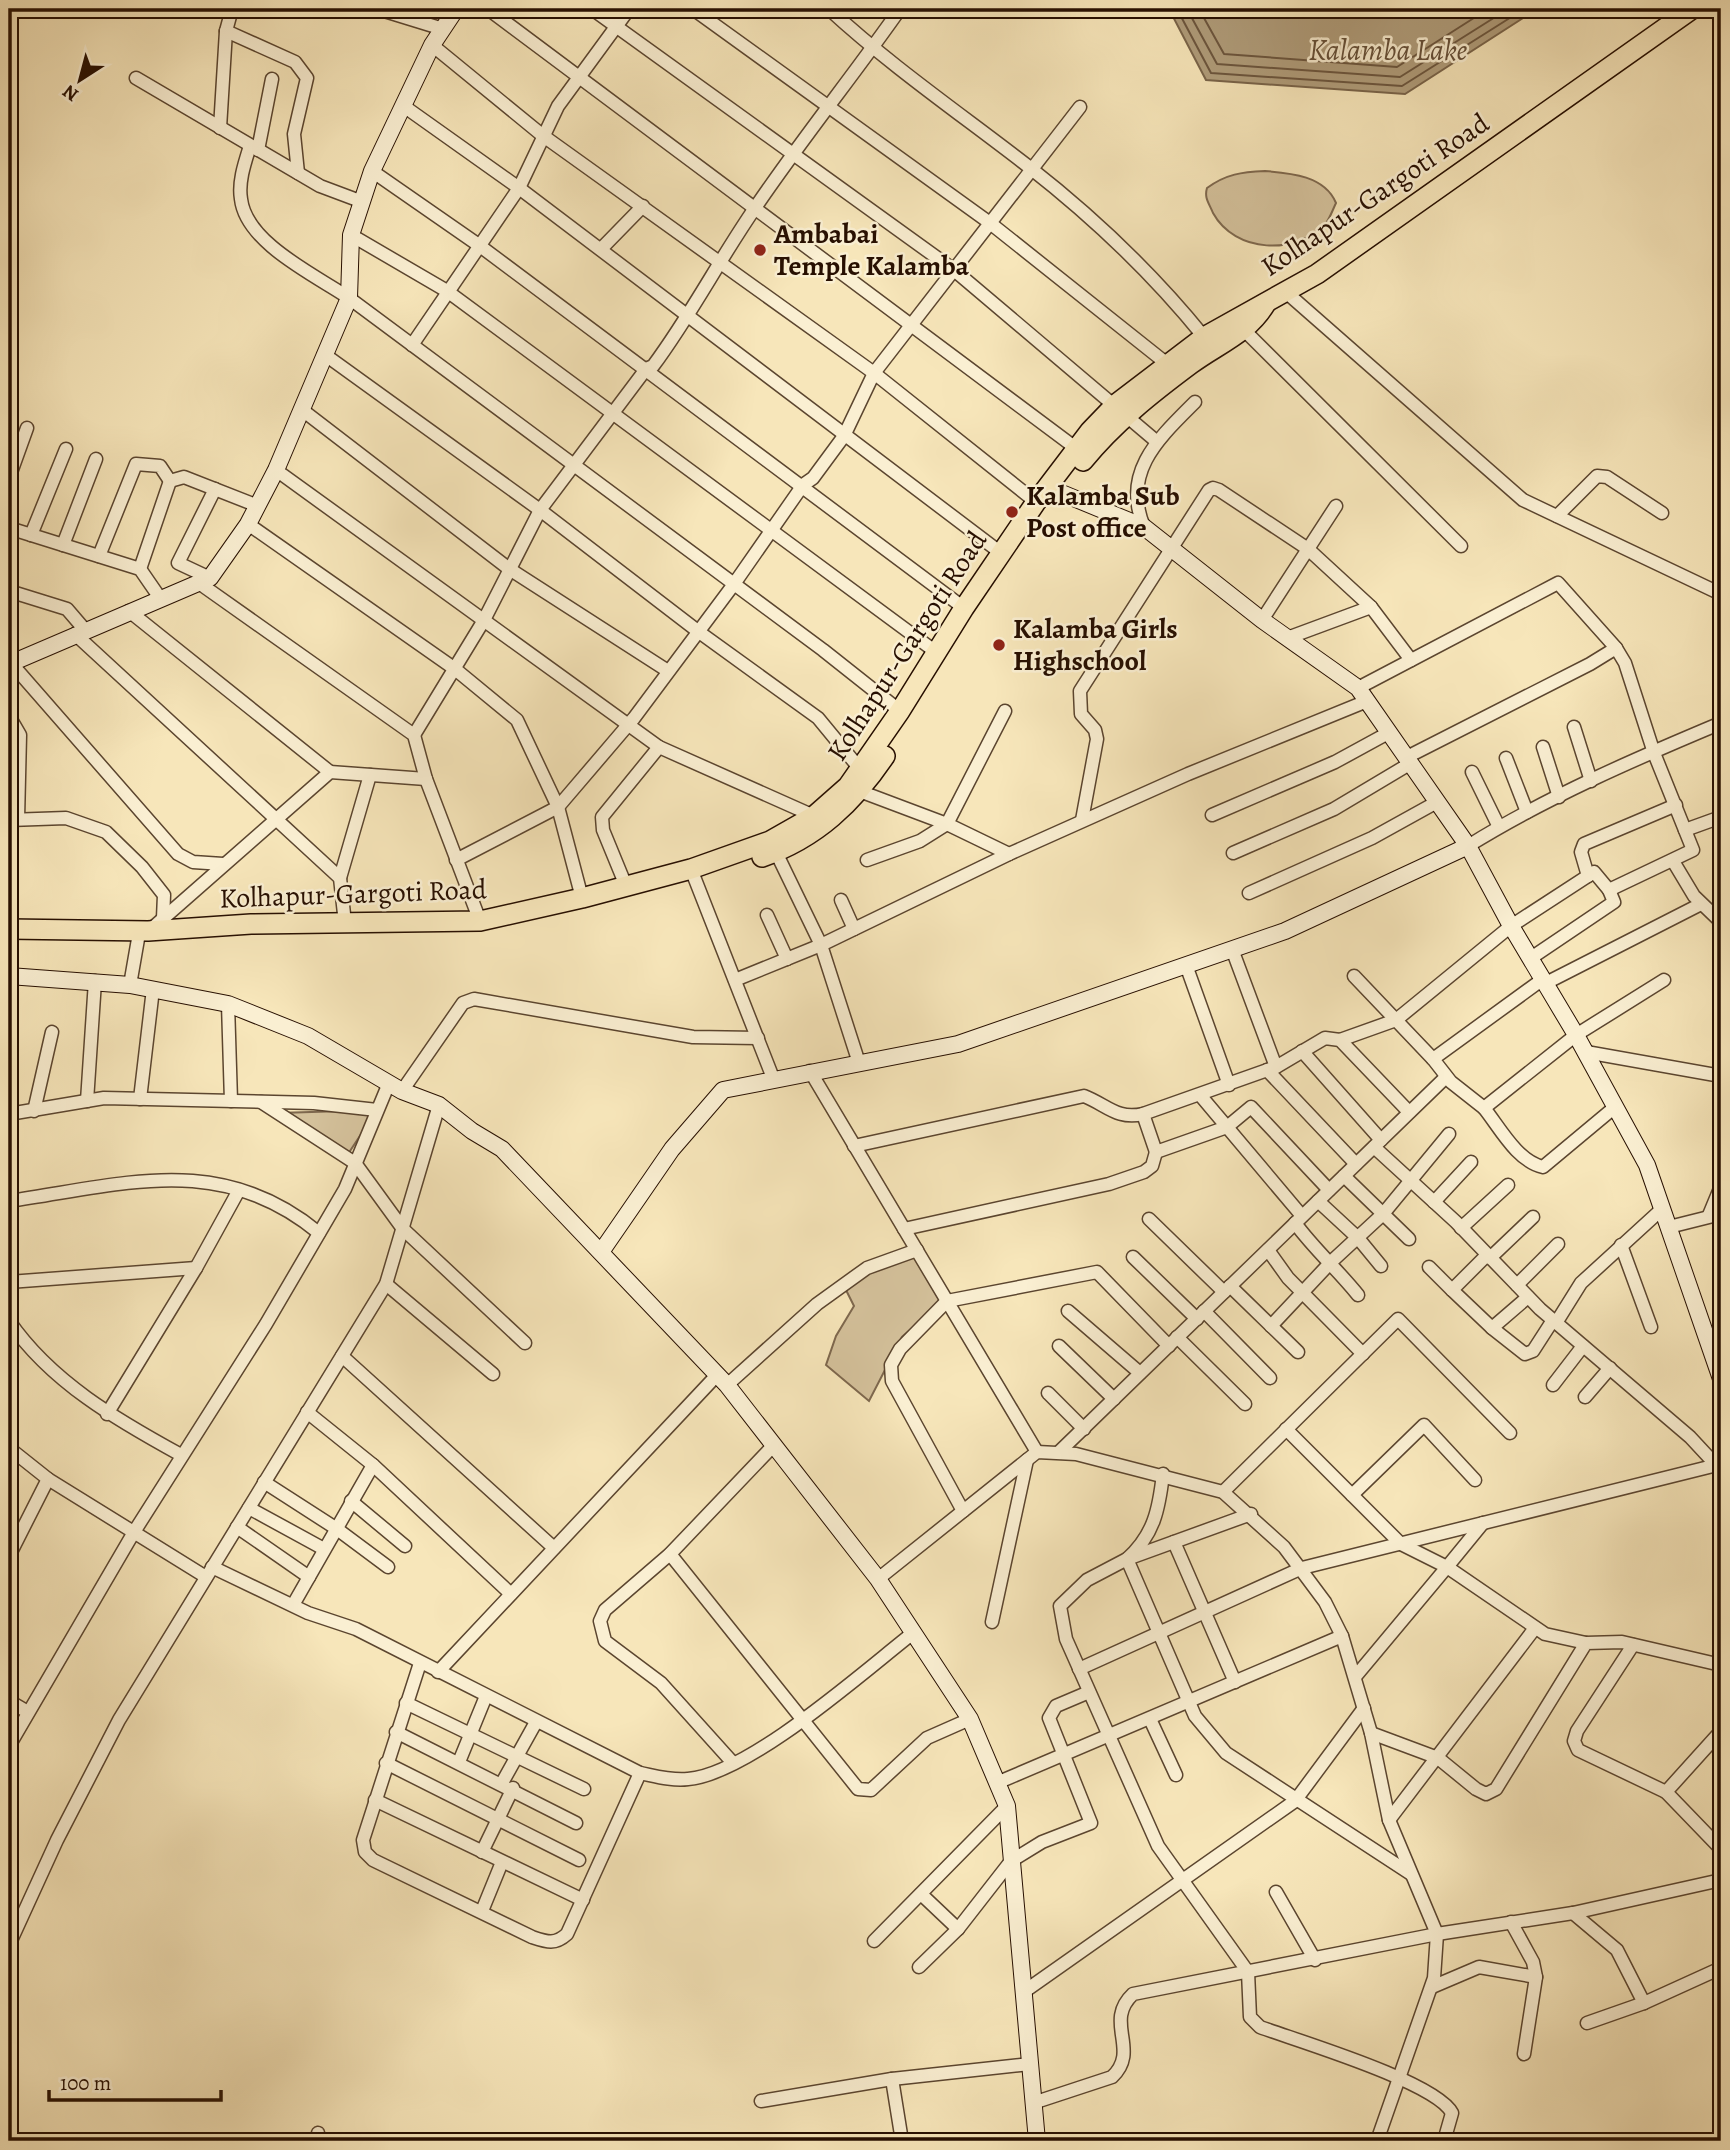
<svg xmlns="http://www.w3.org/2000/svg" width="1730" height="2150" font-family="Alegreya,serif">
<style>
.green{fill:#d4c19b;stroke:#7e684e;stroke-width:2}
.water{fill:#b09d7b;stroke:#79644a;stroke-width:2}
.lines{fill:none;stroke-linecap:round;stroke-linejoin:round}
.shore{stroke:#6c563e;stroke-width:2}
.street-casing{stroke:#5b452f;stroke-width:15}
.secondary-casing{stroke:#270f01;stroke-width:18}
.primary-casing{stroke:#270f01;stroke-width:22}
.street{stroke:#faefd2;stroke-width:12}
.secondary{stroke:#faefd2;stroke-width:16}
.primary{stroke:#f7e6ba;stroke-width:19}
.poi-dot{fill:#8f2418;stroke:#faefd2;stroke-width:2.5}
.labels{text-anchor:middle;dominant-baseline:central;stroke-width:5;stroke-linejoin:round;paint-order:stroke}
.street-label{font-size:28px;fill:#270f01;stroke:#faefd2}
.poi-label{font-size:28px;font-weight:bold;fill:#270f01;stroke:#faefd2;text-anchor:start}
.water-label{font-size:30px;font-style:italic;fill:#654f38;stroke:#faefd2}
</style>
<rect width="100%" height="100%" fill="#f7e6ba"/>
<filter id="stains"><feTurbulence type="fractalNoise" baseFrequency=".00286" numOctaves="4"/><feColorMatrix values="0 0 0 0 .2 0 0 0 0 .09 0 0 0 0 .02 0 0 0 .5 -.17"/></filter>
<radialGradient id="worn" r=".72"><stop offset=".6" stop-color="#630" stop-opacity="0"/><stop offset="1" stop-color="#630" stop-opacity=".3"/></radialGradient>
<g class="green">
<path d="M1265 171C1291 173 1325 176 1336 203 1333 209 1330 218 1326 223 1296 256 1235 253 1213 213 1209 203 1204 198 1207 188 1226 174 1242 172 1265 171Z"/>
<path d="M377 1110 346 1157 279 1113Z"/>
<path d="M915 1257 941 1303 902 1337 869 1401 826 1365 836 1336 854 1306 846 1290 869 1273Z"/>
</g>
<path class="water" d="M1169 9H1537L1405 94 1206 80Z"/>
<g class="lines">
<g class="shore">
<path d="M1177 9 1211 73 1402 86 1524 9"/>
<path d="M1187 9 1217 64 1400 77 1508 9"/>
<path d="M1199 9 1224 54 1397 67 1488 9"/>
</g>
<defs>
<g id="street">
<path d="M378 9 443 29"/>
<path d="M488 9 1077 449"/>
<path d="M592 9 954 270 1156 441"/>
<path d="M693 9 990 223 1166 363"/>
<path d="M829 9C892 67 962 115 1029 167 1093 217 1153 274 1204 337"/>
<path d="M226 31 295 62 307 78 294 134 298 173"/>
<path d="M432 45 542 135 874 373 1036 502"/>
<path d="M136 78 320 186 360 201"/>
<path d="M405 107 519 188 1001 553"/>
<path d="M220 128 226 31 232 9"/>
<path d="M250 146C245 162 238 182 241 199 246 243 315 275 349 298L823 650 900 711"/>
<path d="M258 150 272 79"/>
<path d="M372 171 480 246 964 608"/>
<path d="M351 235 447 291 936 652"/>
<path d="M601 249 643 206"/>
<path d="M1287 293 1523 500 1721 594"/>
<path d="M1238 324 1461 546"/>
<path d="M412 345 519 188 558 106 629 9"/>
<path d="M324 354 540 510 699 632 818 718 860 769"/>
<path d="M301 409 508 568 668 671"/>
<path d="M276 470 659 747 814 816"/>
<path d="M9 478 27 428"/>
<path d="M1557 516 1597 476 1607 477 1662 513"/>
<path d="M248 524 455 669 517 720 558 807 582 898"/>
<path d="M1144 527C1121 472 1159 438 1195 402"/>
<path d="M9 528 140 569 160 598"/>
<path d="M31 535 66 449"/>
<path d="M63 545 96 459"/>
<path d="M99 556 136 464 160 466 170 481 184 477 258 506"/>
<path d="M140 569 170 481"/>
<path d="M210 578 178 563 215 489"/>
<path d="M199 583 414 735 426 779 480 921"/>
<path d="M9 591 67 609 85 630"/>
<path d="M129 611 330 772"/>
<path d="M1262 620 1308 549 1371 607 1411 660"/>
<path d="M75 634 340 878 345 923"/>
<path d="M1290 637 1371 607"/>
<path d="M11 663 178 854 193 862 223 864"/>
<path d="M9 716 20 735 18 819"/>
<path d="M1574 727 1591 781"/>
<path d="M414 735 484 620 540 510 646 369 653 366C691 315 719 260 755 208 801 140 853 76 900 9"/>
<path d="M1543 747 1559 797"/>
<path d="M1407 757 1590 664 1616 648"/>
<path d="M1506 758 1527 812"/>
<path d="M1472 772 1499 827"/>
<path d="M854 789 947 824 1005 711"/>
<path d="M1212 815 1335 762 1390 732"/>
<path d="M9 820 66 818 106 832 142 867 164 895 163 918"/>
<path d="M1082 820 1097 739 1095 730 1081 714 1080 691 1209 490 1213 488 1219 490 1308 549 1336 506"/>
<path d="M1685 830 1721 817"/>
<path d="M1468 846C1547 797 1635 759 1721 723"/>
<path d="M1233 853 1334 809 1411 763"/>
<path d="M456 860 558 807 634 718 734 584 803 485 813 478 844 436 874 373 1080 107"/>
<path d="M867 860 920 841 947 824 1009 854 1188 774 1367 701"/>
<path d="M1673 861 1694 896 1721 922"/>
<path d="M691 869 773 1078"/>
<path d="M1588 876 1581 852 1584 844 1676 805"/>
<path d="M340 878 370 775"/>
<path d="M626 886 603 830 602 817 659 747"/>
<path d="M1249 893 1372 838 1437 802"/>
<path d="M841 900 854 929"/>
<path d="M767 915 787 959"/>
<path d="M149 931 330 772 426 779"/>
<path d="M1232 949 1276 1067"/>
<path d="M1531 958 1614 902 1609 890"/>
<path d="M1186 965 1229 1085"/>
<path d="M1354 976 1433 1059"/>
<path d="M1543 979 1433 1059 1451 1082 1484 1108 1576 1035 1664 980"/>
<path d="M735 980 821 945 773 846"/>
<path d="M1546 983 1701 904"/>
<path d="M130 985 138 939 135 930"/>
<path d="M228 1004 231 1101"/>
<path d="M1340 1040 1396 1020 1511 926 1594 872 1609 890 1693 850 1654 753 1625 663 1616 648 1558 583 1358 688"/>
<path d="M1302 1051 1381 1140"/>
<path d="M1586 1052 1721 1076"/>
<path d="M859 1063 821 945 1009 854"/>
<path d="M1267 1070 1356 1164"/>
<path d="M810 1071 1037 1452"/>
<path d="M402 1091 463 1003 474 999 693 1037 758 1038"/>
<path d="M1200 1095 1302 1216"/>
<path d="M140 1099 153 989"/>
<path d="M87 1101 95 981"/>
<path d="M261 1102 355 1163 403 1229 525 1343"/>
<path d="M1484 1108C1500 1128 1517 1161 1543 1167L1615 1107"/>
<path d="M34 1111 52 1032"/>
<path d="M9 1114 104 1098 314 1103 377 1110"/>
<path d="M854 1146 1084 1096C1107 1105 1117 1120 1143 1114"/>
<path d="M1374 1147 1456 1222 1540 1309 1690 1437 1716 1465"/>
<path d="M1344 1176 1409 1239"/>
<path d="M1329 1190 1251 1107 1227 1127 1156 1152 1143 1114 1276 1067 1325 1038 1340 1040 1409 1112"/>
<path d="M9 1201C123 1185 220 1151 319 1233"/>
<path d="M1318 1201 1358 1238 1381 1266"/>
<path d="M1434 1202 1471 1162"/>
<path d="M1709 1215 1721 1186"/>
<path d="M1149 1219 1224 1292"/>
<path d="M1295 1223C1314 1249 1338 1270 1358 1295"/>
<path d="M1669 1227 1721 1214"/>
<path d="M1461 1228 1508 1185"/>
<path d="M904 1229 1109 1184 1144 1172 1152 1166 1156 1152"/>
<path d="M1621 1245 1651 1327"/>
<path d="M1268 1250 1288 1278 1363 1354"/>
<path d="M1487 1255 1452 1290 1492 1328 1528 1297"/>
<path d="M1133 1257 1197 1319"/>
<path d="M1490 1258 1533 1217"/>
<path d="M1429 1267 1452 1290"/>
<path d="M9 1282 196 1268"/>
<path d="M386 1284 493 1374"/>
<path d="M1517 1285 1558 1244"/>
<path d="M1230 1286 1298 1352"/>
<path d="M1068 1311 1140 1373"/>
<path d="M1204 1311 1270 1378"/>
<path d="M9 1321C51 1382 117 1420 181 1455"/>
<path d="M1556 1323 1581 1283 1662 1209"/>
<path d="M1271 1326 1331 1262 1383 1214 1449 1134"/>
<path d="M1492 1328 1525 1354 1533 1351 1553 1320"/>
<path d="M1177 1337 1245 1404"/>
<path d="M1059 1346 1114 1399"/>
<path d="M342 1356 554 1548"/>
<path d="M727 1385 817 1304 867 1268 917 1250"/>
<path d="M1553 1385 1583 1346"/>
<path d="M1048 1393 1084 1429"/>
<path d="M1585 1397 1610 1368"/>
<path d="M307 1412 373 1465 511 1594"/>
<path d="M107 1414 196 1268 239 1190"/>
<path d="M1286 1429 1401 1544 1447 1567 1355 1677"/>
<path d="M9 1448 48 1479 9 1556"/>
<path d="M1059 1452 1446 1077"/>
<path d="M1163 1474C1159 1509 1154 1535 1127 1559L1195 1716 1226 1753 1411 1874"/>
<path d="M48 1479 206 1577"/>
<path d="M264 1482 337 1529 388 1567"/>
<path d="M1223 1492 1398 1319 1510 1433"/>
<path d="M1352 1495 1424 1425 1475 1480"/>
<path d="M351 1501 405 1546"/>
<path d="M249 1508 324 1549"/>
<path d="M963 1511 892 1381 891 1365 900 1349 947 1301 1097 1272 1169 1346"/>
<path d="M1251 1514 1127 1559 1087 1580 1060 1606 1066 1639 1158 1846 1248 1972 1250 2017 1260 2027C1298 2041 1436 2082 1452 2113L1444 2141"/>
<path d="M1483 1523 1447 1567 1545 1634 1586 1643"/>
<path d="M237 1527 309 1577"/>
<path d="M1174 1542 1235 1682"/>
<path d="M670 1554 858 1789 871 1790 927 1738 970 1719"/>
<path d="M212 1567 308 1613 356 1629 640 1773C655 1776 672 1781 688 1779 749 1774 863 1672 913 1633"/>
<path d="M878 1579 1037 1452 1076 1454 1223 1492 1284 1547 1325 1602 1342 1636 1371 1733 1389 1820 1437 1934 1434 1978 1377 2141"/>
<path d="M293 1605 373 1465"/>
<path d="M992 1622 1027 1460"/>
<path d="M1633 1645 1577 1731 1574 1741 1578 1750 1666 1792"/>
<path d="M420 1663 363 1840 365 1852 373 1860 532 1937C547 1942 555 1945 567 1934L640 1773"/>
<path d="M1079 1669 1302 1568 1721 1464"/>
<path d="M438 1672 717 1375"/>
<path d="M9 1701 26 1711"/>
<path d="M406 1703 584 1789"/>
<path d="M1150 1719 1176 1775"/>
<path d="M1721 1731 1666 1792 1721 1849"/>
<path d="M396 1732 576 1823"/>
<path d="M1371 1733 1438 1758 1476 1789 1486 1794 1496 1789 1586 1643 1622 1642 1721 1665"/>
<path d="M9 1746 134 1532 266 1324 345 1189 389 1083"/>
<path d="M459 1762 486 1696"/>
<path d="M386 1763 579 1860"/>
<path d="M733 1763 661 1683 605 1641 600 1621 605 1610 670 1554 773 1446"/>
<path d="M999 1782 1342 1636"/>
<path d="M502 1783 536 1722"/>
<path d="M375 1800 583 1900"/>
<path d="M1389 1820 1535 1628"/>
<path d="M482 1852 513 1788"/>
<path d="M1276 1892 1315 1960"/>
<path d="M921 1894 958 1929"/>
<path d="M482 1911 502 1862"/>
<path d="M1573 1913 1617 1950 1644 2003"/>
<path d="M1511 1922 1533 1962 1536 1977 1524 2054"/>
<path d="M874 1941 1007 1806"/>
<path d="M9 1945 57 1840 119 1720 386 1284 439 1105"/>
<path d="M919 1967 958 1929 1011 1861 1042 1842 1091 1823 1049 1718 1056 1706 1089 1692"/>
<path d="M1432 1987 1479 1967 1536 1977"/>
<path d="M1025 1991 1295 1801 1364 1708"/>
<path d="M1587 2023 1644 2003 1721 1968"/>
<path d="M892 2079 902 2141"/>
<path d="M761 2101 892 2079 1030 2064"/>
<path d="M1033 2103 1112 2077C1141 2050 1103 2022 1133 1994L1437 1934 1573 1913 1721 1880"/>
<path d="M318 2133 319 2141"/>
</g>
<g id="secondary">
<path d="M1059 492 1144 527 1262 620 1358 688 1468 846 1511 926 1576 1035 1647 1165 1721 1379"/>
<path d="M9 664 210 578 248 524 276 470 349 298 351 235 372 171 432 45 456 9"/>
<path d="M9 976 130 985 228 1004 308 1036 402 1091 439 1105 472 1131 502 1149 727 1385 878 1579 970 1719 1007 1806 1037 2141"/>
<path d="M601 1252 672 1149 723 1090 958 1044 1285 931 1468 846"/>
</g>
<g id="primary">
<path d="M1083 461C1114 423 1152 393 1191 364 1218 344 1249 333 1266 303"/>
<path d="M762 857C817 838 853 803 885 756"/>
<path d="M9 929 148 931 251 924 480 921 582 898 691 869 770 841 814 816 848 786 900 711 964 608 1036 502 1090 431 1116 404 1204 337 1317 274 1692 9"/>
</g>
</defs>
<use href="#street" class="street-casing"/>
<use href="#secondary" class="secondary-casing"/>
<use href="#primary" class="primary-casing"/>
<use href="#street" class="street"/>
<use href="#secondary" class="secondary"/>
<use href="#primary" class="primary"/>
</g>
<g class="poi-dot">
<circle cx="760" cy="250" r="7"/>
<circle cx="1012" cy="512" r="7"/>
<circle cx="999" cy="645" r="7"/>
</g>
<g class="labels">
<g class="street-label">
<text transform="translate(1375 195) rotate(-34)">Kolhapur-Gargoti Road</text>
<text transform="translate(907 646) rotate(-57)">Kolhapur-Gargoti Road</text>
<text transform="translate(353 894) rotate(-2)">Kolhapur-Gargoti Road</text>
</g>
<g class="poi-label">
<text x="774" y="234">Ambabai<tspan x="774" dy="32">Temple Kalamba</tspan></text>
<text x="1026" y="496">Kalamba Sub<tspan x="1026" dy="32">Post office</tspan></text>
<text x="1013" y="629">Kalamba Girls<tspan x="1013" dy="32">Highschool</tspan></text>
</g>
<g class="water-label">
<text x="1388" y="50">Kalamba Lake</text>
</g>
</g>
<rect width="1730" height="2150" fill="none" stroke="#f7e6ba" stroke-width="35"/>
<rect x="10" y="10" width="1709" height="2129" fill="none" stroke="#270f01" stroke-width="3.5"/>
<rect x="18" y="18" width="1695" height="2115" fill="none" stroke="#270f01" stroke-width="2"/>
<g transform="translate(80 80) rotate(216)" stroke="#faefd2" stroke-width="5" paint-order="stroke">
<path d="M0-5L12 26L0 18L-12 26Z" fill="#270f01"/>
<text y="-10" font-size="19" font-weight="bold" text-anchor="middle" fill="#270f01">N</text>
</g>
<path d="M49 2090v10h172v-10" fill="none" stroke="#270f01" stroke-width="3.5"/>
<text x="60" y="2090" font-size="21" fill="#270f01" stroke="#faefd2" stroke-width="5" paint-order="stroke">100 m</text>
<rect width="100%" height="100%" filter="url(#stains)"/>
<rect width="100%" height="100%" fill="url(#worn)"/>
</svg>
